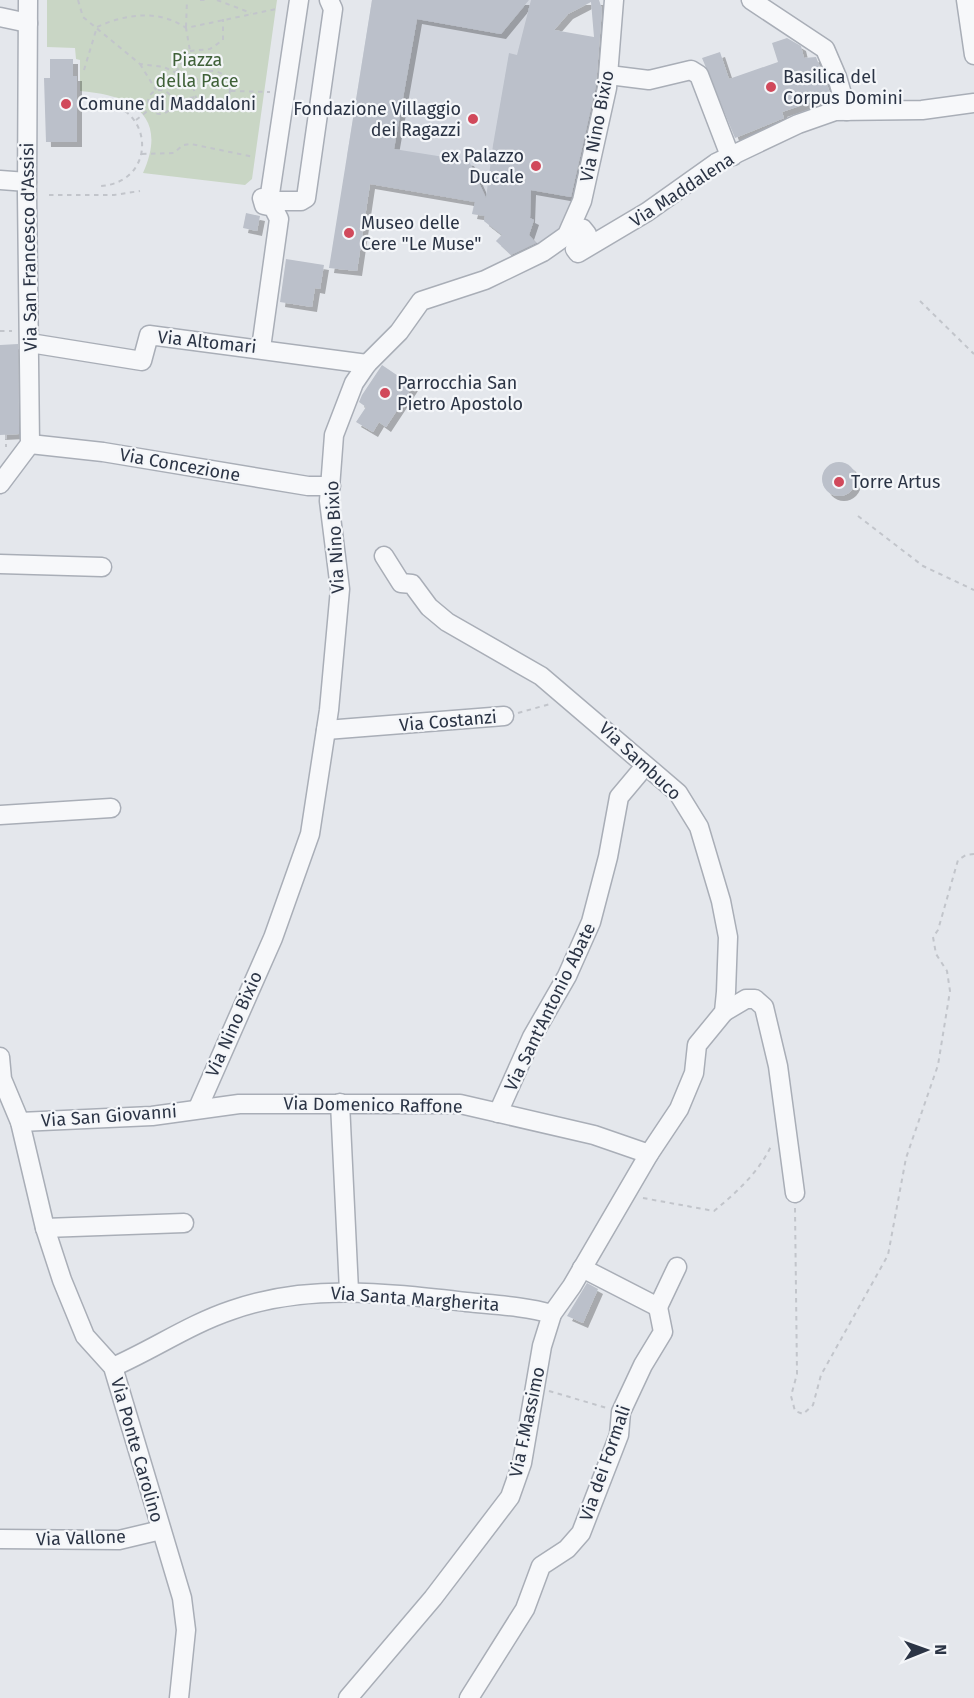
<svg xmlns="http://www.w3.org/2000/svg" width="974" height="1698" font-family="'Fira Sans',sans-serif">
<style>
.built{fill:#d2d6de}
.green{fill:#c9d6c5}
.building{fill:#bbc0ca;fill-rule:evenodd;filter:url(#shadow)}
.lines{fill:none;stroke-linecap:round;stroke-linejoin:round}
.minor-casing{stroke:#a9aeb7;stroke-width:21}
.path{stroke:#c2c5cb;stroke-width:2;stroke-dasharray:4.5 4.5;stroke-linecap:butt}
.minor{stroke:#f7f8fa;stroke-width:18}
.poi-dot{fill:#d1495b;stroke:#f4f6f9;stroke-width:2}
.labels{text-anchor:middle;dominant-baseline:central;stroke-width:4.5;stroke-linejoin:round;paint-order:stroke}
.park-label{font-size:18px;fill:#3f6138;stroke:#f4f6f9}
.poi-label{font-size:18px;fill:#2b3445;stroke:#f4f6f9;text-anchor:start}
.street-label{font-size:18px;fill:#2b3445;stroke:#f4f6f9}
</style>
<defs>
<filter id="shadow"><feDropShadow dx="5" dy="5" stdDeviation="0" flood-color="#0004"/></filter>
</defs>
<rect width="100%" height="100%" fill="#e4e7ec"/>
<path class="built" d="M372 0H538L529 68 603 81 575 199 563 232 516 258 496 241 501 235 484 221 485 216 472 214 474 202 370 184 374 161 347 156Z"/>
<path class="green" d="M47 0H277L252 179 245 185 143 173C169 115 131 95 80 91V60L76 59 75 48 47 47Z"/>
<g class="building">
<path d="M372 0H529L501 34 417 19 394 149 469 161 486 198 493 145 509 53 517 55 531 0H599L602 9 596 86 571 197 531 190 530 218 534 220 529 235 536 243 511 255 496 241 502 235 484 221 485 216 472 214 475 202 370 184 357 271 329 268ZM591 2 594 37 554 30 568 14Z"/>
<path d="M787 38 801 46 804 58 816 57 831 95 782 112 784 118 735 138 702 58 720 52 729 79 778 62 772 43Z"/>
<path d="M50 59H73V76H77V142H46L44 78H50Z"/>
<path d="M246 213 260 216 257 231 243 228Z"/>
<path d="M286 259 324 265 320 289 315 288 312 307 280 302Z"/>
<path d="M18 344 19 434 0 435V345Z"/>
<path d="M382 365 413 386 386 427 379 422 373 432 356 422 366 407 359 402 362 395Z"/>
<circle cx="839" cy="479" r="17"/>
<path d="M587 1283 598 1289 583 1323 567 1316Z"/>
</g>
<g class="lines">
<defs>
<g id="minor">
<path d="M751 0 825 49 837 77 847 111"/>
<path d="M966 0 974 55"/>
<path d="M0 17 28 23"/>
<path d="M609 75 649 80 691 70 699 75 727 148 733 156"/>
<path d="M0 180 27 182"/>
<path d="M270 194 299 0"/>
<path d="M274 201H301L306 198 333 9 329 0"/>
<path d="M567 235 583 229 587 234 575 249 578 253 647 212 716 163 798 124 835 111 922 110 974 103"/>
<path d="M30 343 142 361 149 335 367 364"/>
<path d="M261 348 279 219 273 207 264 205 262 198"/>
<path d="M30 444 103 452 308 486H331"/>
<path d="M0 484 30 444 27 194 28 0"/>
<path d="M0 564 102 567"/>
<path d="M326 730 504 716"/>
<path d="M0 815 111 808"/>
<path d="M724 1012 746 999H755L764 1007 778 1066 795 1193"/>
<path d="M0 1057 2 1079 20 1122 45 1228 62 1280 85 1336 113 1367 182 1598 186 1630 179 1698"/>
<path d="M340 1103 349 1291"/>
<path d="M198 1108 273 938 310 834 329 710 340 589 329 501 334 435 354 383 367 364 399 332 421 301 485 280 543 252 567 235 582 201 607 88 614 0"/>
<path d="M498 1113 532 1037 567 976 591 922 608 857 619 797 645 766"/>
<path d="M20 1122 152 1116 239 1104H460L594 1135 649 1154"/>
<path d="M45 1228 184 1223"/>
<path d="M582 1268 658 1307"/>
<path d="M658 1307 677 1267"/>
<path d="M113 1367C154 1349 190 1324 232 1310 308 1283 388 1293 466 1302 495 1305 524 1306 552 1314"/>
<path d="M0 1539 119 1540 161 1530"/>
<path d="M348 1698 433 1598 510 1497 522 1463 542 1346 552 1314 572 1286 649 1154 679 1109 694 1073 697 1045 724 1012 726 992 728 937 721 901 699 827 678 793 541 676 447 622 429 607 412 584 401 583 384 556"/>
<path d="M469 1698 525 1609 541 1566 567 1549 581 1533 619 1435 621 1412 643 1365 663 1332 658 1307"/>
</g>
</defs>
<use href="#minor" class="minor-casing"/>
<g class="path">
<path d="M78 0 83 17 140 64 164 67 195 82"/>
<path d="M200 0H207"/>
<path d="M217 0 251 13"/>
<path d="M186 27 187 0"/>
<path d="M190 51 210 49 223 40V19"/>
<path d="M140 64 156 90"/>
<path d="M84 70 97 27C125 14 159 9 186 28"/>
<circle cx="212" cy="89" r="18"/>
<path d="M176 72 190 51 186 28 276 9"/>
<circle cx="160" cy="102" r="12"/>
<path d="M231 91 270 92"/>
<path d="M172 101 195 97"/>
<path d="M100 102C155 107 157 182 101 186"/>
<path d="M136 120 150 109"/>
<path d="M142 154 174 153 183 145 191 144 254 157"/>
<path d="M49 195H114L140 191"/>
<path d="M920 301 974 354"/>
<path d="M0 331H12"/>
<path d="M6 435V447"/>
<path d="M858 516 923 566 974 590"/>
<path d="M518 713 550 704"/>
<path d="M643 1198 714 1211C737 1192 760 1171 772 1144"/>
<path d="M795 1208 797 1374 791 1396 795 1411 803 1414 813 1405 821 1375 888 1255 906 1158 938 1065 950 991 947 971 936 954 933 937 938 930 958 860 966 855 974 854"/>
<path d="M549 1391 607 1408"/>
</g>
<use href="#minor" class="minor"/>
</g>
<g class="poi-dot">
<circle cx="771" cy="87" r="6"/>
<circle cx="66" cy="104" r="6"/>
<circle cx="473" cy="119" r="6"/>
<circle cx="536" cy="166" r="6"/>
<circle cx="349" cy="233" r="6"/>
<circle cx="385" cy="393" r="6"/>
<circle cx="839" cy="482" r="6"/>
</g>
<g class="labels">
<g class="park-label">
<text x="197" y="60">Piazza<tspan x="197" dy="21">della Pace</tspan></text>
</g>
<g class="poi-label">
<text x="783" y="77">Basilica del<tspan x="783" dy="21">Corpus Domini</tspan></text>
<text x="78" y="104">Comune di Maddaloni</text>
<text x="461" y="109" text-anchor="end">Fondazione Villaggio<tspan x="461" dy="21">dei Ragazzi</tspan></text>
<text x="524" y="156" text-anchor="end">ex Palazzo<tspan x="524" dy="21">Ducale</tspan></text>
<text x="361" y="223">Museo delle<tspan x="361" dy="21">Cere "Le Muse"</tspan></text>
<text x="397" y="383">Parrocchia San<tspan x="397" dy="21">Pietro Apostolo</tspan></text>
<text x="851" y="482">Torre Artus</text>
</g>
<g class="street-label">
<text transform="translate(597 126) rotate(-79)">Via Nino Bixio</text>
<text transform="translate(682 190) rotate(-33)">Via Maddalena</text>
<text transform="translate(29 247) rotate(-91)">Via San Francesco d'Assisi</text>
<text transform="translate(207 342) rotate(6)">Via Altomari</text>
<text transform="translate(180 465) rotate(10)">Via Concezione</text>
<text transform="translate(335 537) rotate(-93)">Via Nino Bixio</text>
<text transform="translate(448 721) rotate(-5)">Via Costanzi</text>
<text transform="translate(640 761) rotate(43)">Via Sambuco</text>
<text transform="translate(550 1007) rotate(-64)">Via Sant'Antonio Abate</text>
<text transform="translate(234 1024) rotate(-66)">Via Nino Bixio</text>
<text transform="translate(373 1105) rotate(1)">Via Domenico Raffone</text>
<text transform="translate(109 1116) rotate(-4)">Via San Giovanni</text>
<text transform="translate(415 1299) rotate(4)">Via Santa Margherita</text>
<text transform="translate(527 1422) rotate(-78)">Via F.Massimo</text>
<text transform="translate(137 1450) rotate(74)">Via Ponte Carolino</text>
<text transform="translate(605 1463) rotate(-71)">Via dei Formali</text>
<text transform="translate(81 1538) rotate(-2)">Via Vallone</text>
</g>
</g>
<g transform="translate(926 1650) rotate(89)" stroke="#f4f6f9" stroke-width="4.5" paint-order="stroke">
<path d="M0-4.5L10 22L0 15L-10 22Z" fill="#2b3445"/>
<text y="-9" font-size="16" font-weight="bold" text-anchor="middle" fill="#2b3445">N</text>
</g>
</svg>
